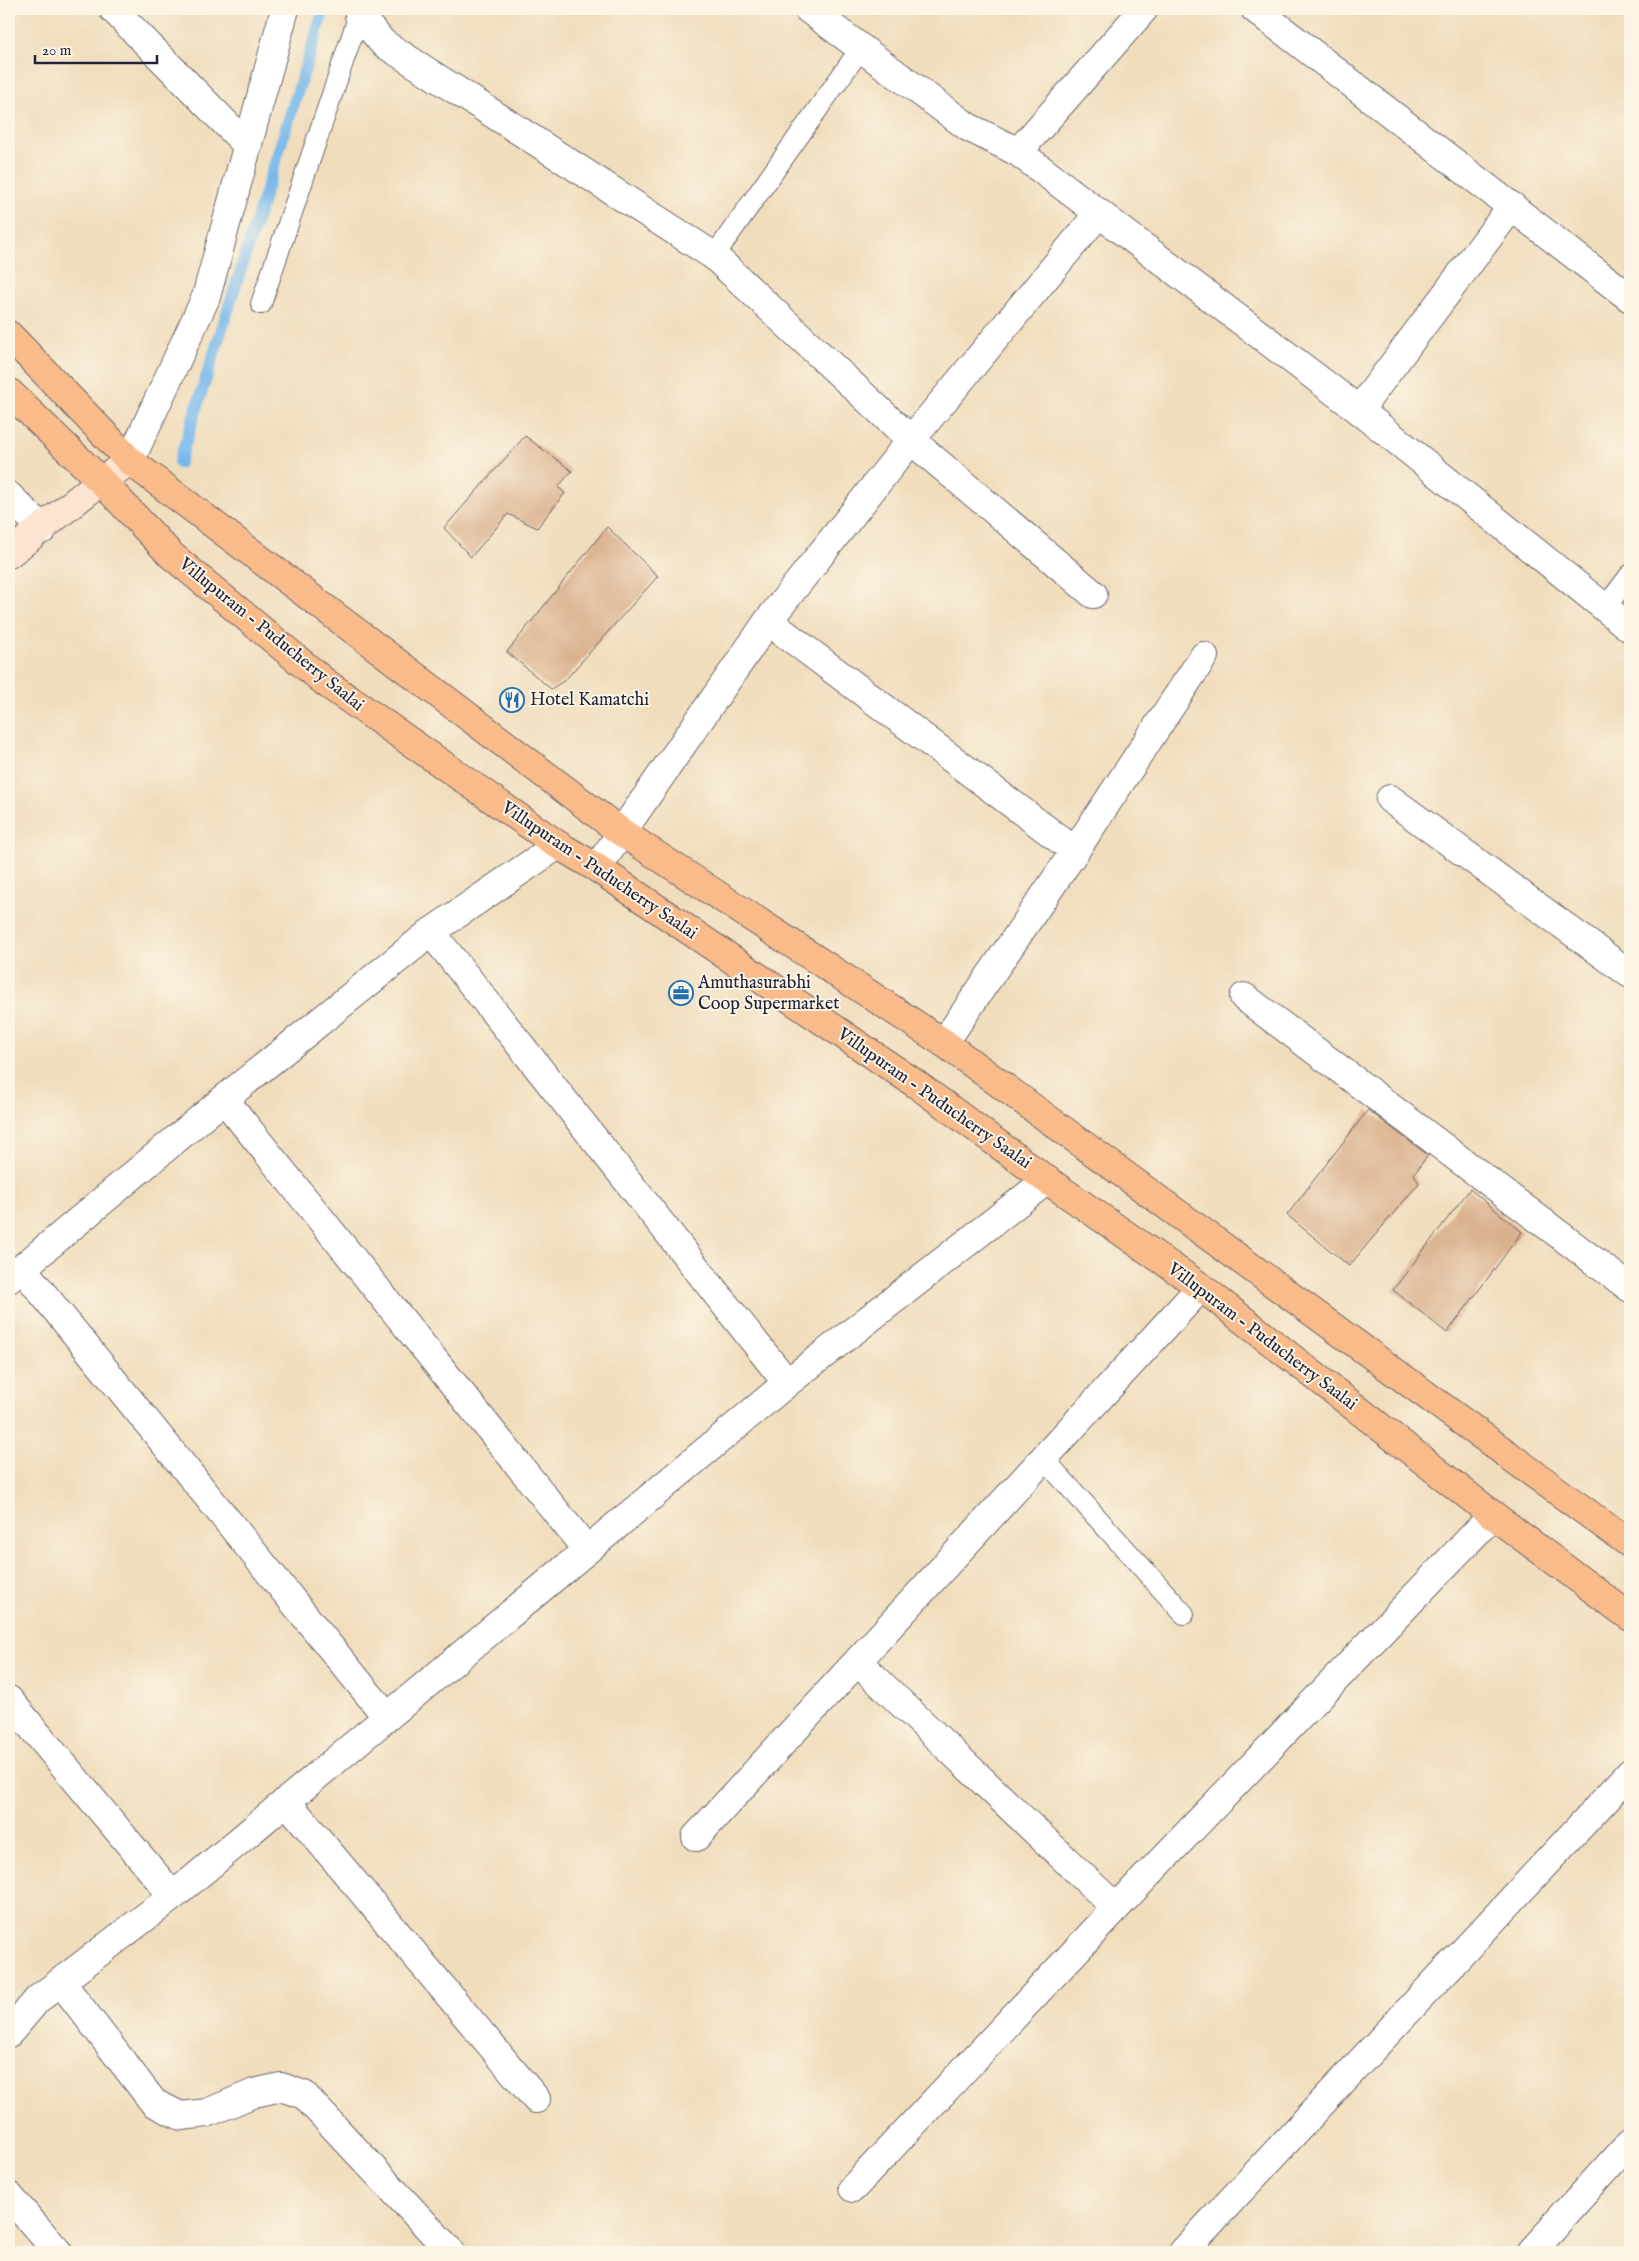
<svg xmlns="http://www.w3.org/2000/svg" width="1639" height="2261" font-family="'IM FELL English',serif">
<style>
.lines{fill:none;stroke-linecap:round;stroke-linejoin:round}
.stream{stroke:#75b8eb;stroke-width:12}
.building{fill:#dab18d}
.lane-casing{stroke:#6a6368;stroke-width:22}
.street-casing{stroke:#6a6368;stroke-width:30}
.secondary-casing{stroke:#6a6368;stroke-width:30}
.highway-casing{stroke:#6a6368;stroke-width:30}
.lane{stroke:#fff;stroke-width:20}
.street{stroke:#fff;stroke-width:28}
.secondary{stroke:#fde4d1;stroke-width:28}
.highway{stroke:#fabb8b;stroke-width:28}
.labels{text-anchor:middle;dominant-baseline:central;stroke-width:4;stroke-linejoin:round;paint-order:stroke}
.street-label{font-size:18px;fill:#22223b;stroke:#fcf5e5}
.poi-label{font-size:18px;fill:#22223b;stroke:#fcf5e5;text-anchor:start}
</style>
<rect width="100%" height="100%" fill="#fcf5e5"/>
<filter id="ink" filterUnits="userSpaceOnUse"><feTurbulence type="fractalNoise" baseFrequency=".02" numOctaves="2"/><feDisplacementMap in="SourceGraphic" scale="10" xChannelSelector="R" yChannelSelector="G"/><feConvolveMatrix kernelMatrix="1 2 1 2 8 2 1 2 1" color-interpolation-filters="sRGB"/></filter>
<filter id="wash" filterUnits="userSpaceOnUse"><feTurbulence type="fractalNoise" baseFrequency=".0096" numOctaves="4" result="noise"/><feDisplacementMap in="SourceGraphic" scale="20" xChannelSelector="R" yChannelSelector="G"/><feGaussianBlur stdDeviation="1.12" result="paint"/><feColorMatrix in="noise" values="0 0 0 0 0 0 0 0 0 0 0 0 0 0 0 0 0 1.4 0 .05"/><feComposite in="paint" operator="in"/></filter>
<g filter="url(#wash)">
<rect width="100%" height="100%" fill="#f0ddbc"/>
<g class="lines">
<path class="stream" d="M179 463 324 9"/>
</g>
<g id="blocks">
<g class="building">
<path d="M525 436 572 471 558 487 565 493 537 528 508 514 471 557 444 528Z"/>
<path d="M607 527 658 576 565 680 551 689 507 652Z"/>
<path d="M1368 1110 1428 1155 1414 1174 1419 1183 1349 1266 1287 1215Z"/>
<path d="M1470 1189 1522 1232 1447 1333 1393 1290Z"/>
</g>
</g>
</g>
<g filter="url(#ink)">
<use href="#blocks" fill-opacity="0" stroke="#6a6368" stroke-width="1"/>
<g class="lines">
<defs>
<g id="lane">
<path d="M714 256 861 48"/>
<path d="M261 304 359 15"/>
<path d="M1605 608 1630 575"/>
<path d="M1044 1459 1184 1614"/>
</g>
<g id="street">
<path d="M113 9 248 146"/>
<path d="M359 9V15L383 43 714 256 911 440 1093 594"/>
<path d="M808 9 968 127 1018 152 1359 410 1630 628"/>
<path d="M1255 9 1630 298"/>
<path d="M1018 152 1144 9"/>
<path d="M1359 410 1512 206"/>
<path d="M130 461 206 297 285 9"/>
<path d="M9 496 43 529"/>
<path d="M768 621 1075 851"/>
<path d="M1390 799 1630 974"/>
<path d="M597 868 768 621 911 440 1099 213"/>
<path d="M431 932 787 1383"/>
<path d="M1244 997 1630 1288"/>
<path d="M944 1043 1075 851 1204 656"/>
<path d="M224 1099 587 1550"/>
<path d="M22 1268 387 1717"/>
<path d="M9 1279 224 1099 431 932 558 845"/>
<path d="M858 1662 1116 1908"/>
<path d="M9 1700 173 1896"/>
<path d="M286 1801 536 2099"/>
<path d="M696 1837 1201 1287"/>
<path d="M61 1982 154 2103 181 2116 207 2113 254 2093 281 2087 304 2095 451 2252"/>
<path d="M9 2033 38 1999 173 1896 787 1383 1047 1180"/>
<path d="M853 2188 1116 1908 1493 1515"/>
<path d="M9 2196 58 2252"/>
<path d="M1183 2252 1630 1773"/>
<path d="M1531 2252 1630 2142"/>
</g>
<path id="secondary" d="M9 554 101 481 130 461"/>
<g id="highway">
<path d="M9 335 130 461 621 832 944 1043 1630 1544"/>
<path d="M9 392 101 481 171 555 326 683 558 845 597 868 916 1084 1047 1180 1201 1287 1493 1515 1630 1617"/>
</g>
</defs>
<use href="#lane" class="lane-casing"/>
<use href="#street" class="street-casing"/>
<use href="#secondary" class="secondary-casing"/>
<use href="#highway" class="highway-casing"/>
<use href="#lane" class="lane"/>
<use href="#street" class="street"/>
<use href="#secondary" class="secondary"/>
<use href="#highway" class="highway"/>
</g>
</g>
<defs>
<symbol id="restaurant-ring" viewBox="-11 -11 22 22"><circle r="9.5" fill="#fcf5e5" stroke="#1f6fb2" stroke-width="1.5"/><path d="M-5-6h1v4h1v-4h1v4h1v-4h1v5L-1.5 .5V6h-2V.5L-5-1ZM5-6V6H3V1.5H1.5Q1.5-4 5-6Z" fill="#1f6fb2"/></symbol>
<symbol id="office-ring" viewBox="-11 -11 22 22"><circle r="9.5" fill="#fcf5e5" stroke="#1f6fb2" stroke-width="1.5"/><path d="M-6-3h4V-5.5h4V-3h4V5H-6ZM-1-4.5V-3h2v-1.5ZM-6 0V1H6V0Z" fill="#1f6fb2"/></symbol>
</defs>
<g fill-rule="evenodd">
<use href="#restaurant-ring" x="498" y="686" width="28" height="28"/>
<use href="#office-ring" x="667" y="979" width="28" height="28"/>
</g>
<g class="labels">
<g class="street-label">
<text transform="translate(271 635) rotate(39)">Villupuram - Puducherry Saalai</text>
<text transform="translate(599 871) rotate(34)">Villupuram - Puducherry Saalai</text>
<text transform="translate(934 1099) rotate(35)">Villupuram - Puducherry Saalai</text>
<text transform="translate(1262 1337) rotate(37)">Villupuram - Puducherry Saalai</text>
</g>
<g class="poi-label">
<text x="530" y="700">Hotel Kamatchi</text>
<text x="698" y="983">Amuthasurabhi<tspan x="698" dy="21">Coop Supermarket</tspan></text>
</g>
</g>
<rect width="1639" height="2261" fill="none" stroke="#fcf5e5" stroke-width="30"/>
<path d="M35 55v8h122v-8" fill="none" stroke="#22223b" stroke-width="2.5"/>
<text x="42" y="55" font-size="15" fill="#22223b" stroke="#fcf5e5" stroke-width="4" paint-order="stroke">20 m</text>
</svg>
